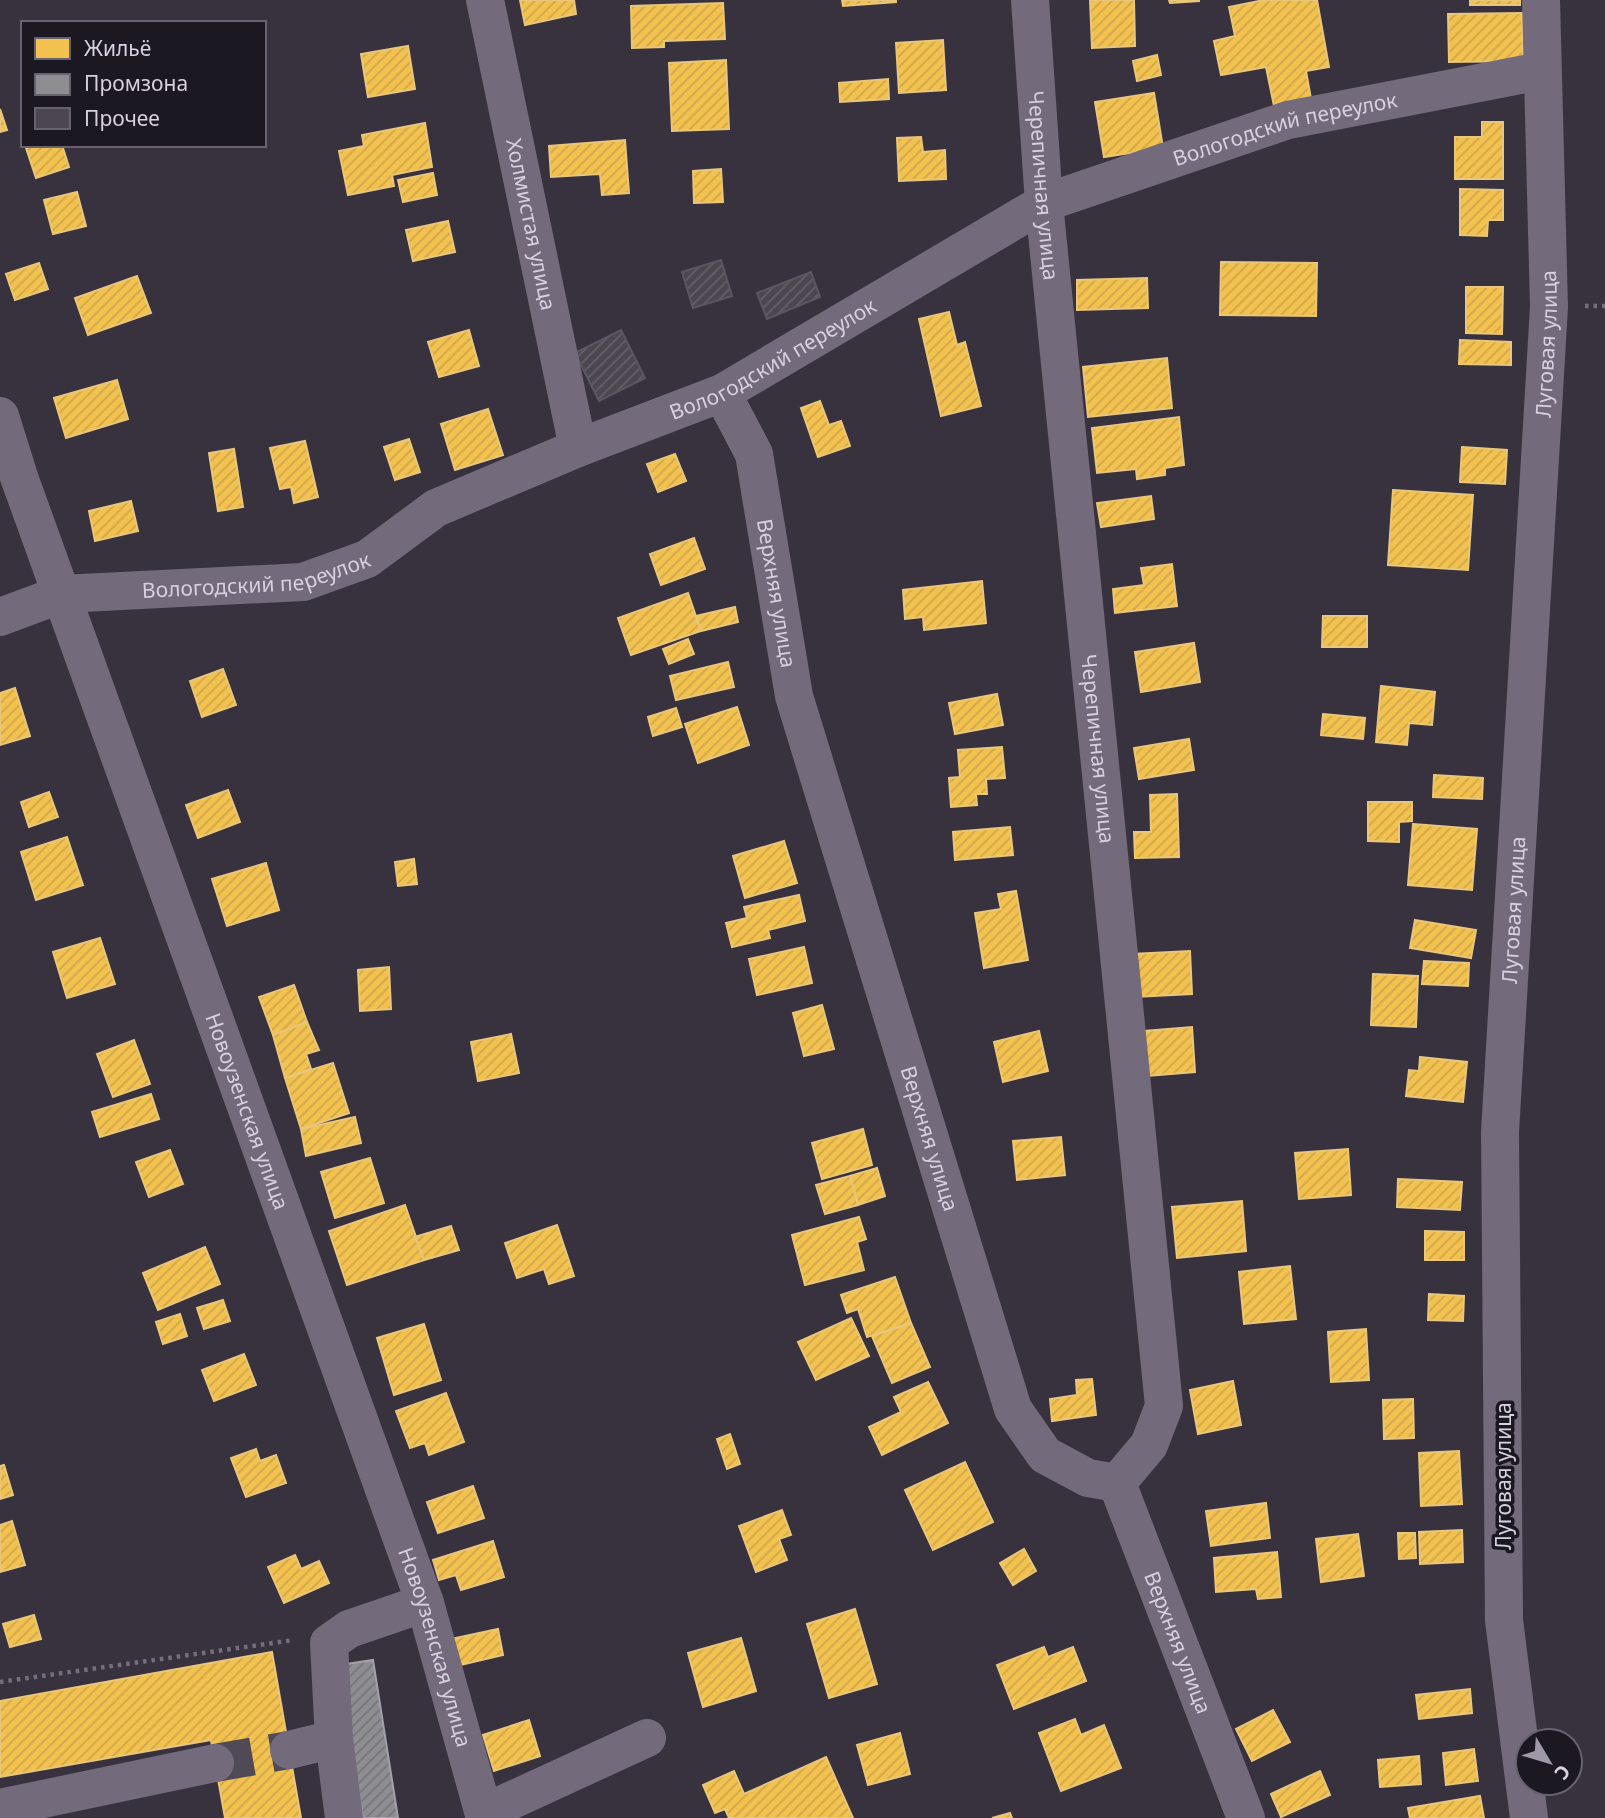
<svg xmlns="http://www.w3.org/2000/svg" width="1605" height="1818" font-family="'Noto Sans',sans-serif">
<style>
.homes{fill:url(#homes-hatch);stroke:#eac67a;stroke-width:2}
.industry{fill:url(#industry-hatch);stroke:#a3a1a9;stroke-width:2}
.building{fill:url(#building-hatch);stroke:#5b5661;stroke-width:2}
.lines{fill:none;stroke-linecap:round;stroke-linejoin:round}
.minor-tunnel{stroke:#504a56;stroke-width:38;stroke-dasharray:38 19;stroke-linecap:butt}
.path{stroke:#756f7c;stroke-width:4.5;stroke-dasharray:3.5 5;stroke-linecap:butt}
.minor{stroke:#736a7b;stroke-width:38}
.labels{text-anchor:middle;dominant-baseline:central;stroke-width:7;stroke-linejoin:round;paint-order:stroke}
.street-label{font-size:21px;fill:#d6d0df;stroke:#1c1822}
</style>
<defs>
<pattern id="homes-hatch" width="6" height="6" patternUnits="userSpaceOnUse" patternTransform="scale(1.75)"><rect width="6" height="6" fill="#f2c14e"/><path d="M-1 1l2-2M0 6l6-6M5 7l2-2" fill="none" stroke="#cea74c"/></pattern>
<pattern id="industry-hatch" width="6" height="6" patternUnits="userSpaceOnUse" patternTransform="scale(1.75)"><rect width="6" height="6" fill="#8d8d92"/><path d="M-1 1l2-2M0 6l6-6M5 7l2-2" fill="none" stroke="#76757a"/></pattern>
<pattern id="building-hatch" width="6" height="6" patternUnits="userSpaceOnUse" patternTransform="scale(1.75)"><rect width="6" height="6" fill="#4b4650"/><path d="M-1 1l2-2M0 6l6-6M5 7l2-2" fill="none" stroke="#646069"/></pattern>
</defs>
<rect width="100%" height="100%" fill="#38323e"/>
<g class="homes">
<path d="M520 0H574L576 14 525 25Z"/>
<path d="M842 0H896V2L843 6Z"/>
<path d="M1090 0H1134L1135 46 1092 48Z"/>
<path d="M1169 0H1199V1L1170 3Z"/>
<path d="M1264 0H1317L1329 67 1306 71 1311 99 1274 106 1266 67 1221 75 1214 41 1235 36 1229 7Z"/>
<rect x="1470" y="0" width="50" height="5"/>
<path d="M723 3 725 39 664 41V47L632 48 631 6Z"/>
<path d="M1522 13 1523 61 1449 62 1448 14Z"/>
<path d="M943 40 946 90 899 93 896 43Z"/>
<path d="M408 46 415 89 368 97 361 54Z"/>
<path d="M1157 55 1161 75 1137 81 1133 61Z"/>
<path d="M726 60 729 129 672 131 669 63Z"/>
<path d="M888 79 889 99 840 102 839 83Z"/>
<path d="M1154 93 1163 148 1104 157 1095 102Z"/>
<path d="M0 109 7 130 0 132Z"/>
<path d="M1482 122H1503V179H1455V137H1482Z"/>
<path d="M425 123 432 167 392 175 394 186 348 195 339 151 364 146 362 135Z"/>
<path d="M921 137 923 152 945 150 946 179 899 181 897 138Z"/>
<path d="M625 140 629 193 602 195 600 174 551 177 549 146Z"/>
<path d="M36 145H62L69 167 36 178 26 148Z"/>
<path d="M721 169 723 202 694 203 693 171Z"/>
<path d="M433 173 437 195 403 202 398 180Z"/>
<path d="M1460 189 1503 190V220H1488L1487 236 1460 235Z"/>
<path d="M77 192 86 226 53 234 44 200Z"/>
<path d="M448 221 455 252 413 261 406 230Z"/>
<path d="M1221 262 1317 263 1316 316 1220 315Z"/>
<path d="M39 263 48 289 15 300 6 274Z"/>
<path d="M137 276 151 313 88 335 75 298Z"/>
<path d="M1147 278 1148 308 1077 310V280Z"/>
<path d="M1466 287H1503L1502 334 1466 333Z"/>
<path d="M949 312 957 345 965 342 981 406 941 416 919 319Z"/>
<path d="M469 330 479 366 439 377 428 342Z"/>
<path d="M1460 340 1511 342V365L1459 364Z"/>
<path d="M1167 358 1172 408 1088 417 1083 367Z"/>
<path d="M117 380 128 419 66 438 54 398Z"/>
<path d="M820 401 829 425 841 421 850 446 818 457 801 408Z"/>
<path d="M488 409 503 455 455 470 441 424Z"/>
<path d="M1179 417 1184 465 1165 468V475L1137 479 1136 469 1097 473 1092 428Z"/>
<path d="M409 439 420 472 395 480 384 447Z"/>
<path d="M305 441 318 497 294 503 291 487 280 489 270 448Z"/>
<path d="M1462 447 1507 450 1505 484 1460 482Z"/>
<path d="M234 449 243 507 218 511 209 453Z"/>
<path d="M675 454 686 481 658 492 647 464Z"/>
<path d="M1393 490 1473 495 1468 570 1388 565Z"/>
<path d="M1151 496 1154 519 1101 527 1097 503Z"/>
<path d="M131 501 138 531 95 541 89 511Z"/>
<path d="M694 538 705 569 661 585 650 554Z"/>
<path d="M1172 564 1177 606 1115 613 1113 589 1144 585 1141 568Z"/>
<path d="M982 581 986 623 924 630 923 617 905 619 903 590Z"/>
<path d="M688 593 701 631 631 655 618 618Z"/>
<path d="M735 607 738 622 701 631 696 616Z"/>
<path d="M1323 616H1367V647H1322Z"/>
<path d="M688 639 694 654 669 664 663 649Z"/>
<path d="M1194 643 1200 682 1141 692 1135 652Z"/>
<path d="M728 662 734 687 676 700 670 676Z"/>
<path d="M223 669 236 705 202 717 190 681Z"/>
<path d="M1381 686 1435 692 1432 725 1409 723 1407 745 1376 742Z"/>
<path d="M15 688 30 736 0 745V693Z"/>
<path d="M997 694 1003 725 955 734 949 703Z"/>
<path d="M737 707 749 745 698 763 685 724Z"/>
<path d="M676 708 682 727 653 736 648 717Z"/>
<path d="M1323 714 1365 718 1363 739 1321 735Z"/>
<path d="M1189 739 1194 770 1139 779 1134 748Z"/>
<path d="M1002 747 1005 778 986 779 987 794H976L977 805 951 807 949 778 960 777 958 750Z"/>
<path d="M1434 775 1483 778 1482 799 1433 797Z"/>
<path d="M228 790 240 822 198 838 186 805Z"/>
<path d="M49 792 58 817 29 827 21 802Z"/>
<path d="M1177 794 1179 857 1135 858 1134 832H1151L1150 795Z"/>
<path d="M1368 802H1412V821L1399 822V842L1368 841Z"/>
<path d="M1413 824 1477 829 1472 890 1408 885Z"/>
<path d="M1010 827 1013 855 955 860 953 832Z"/>
<path d="M67 837 83 885 36 900 21 852Z"/>
<path d="M784 841 797 883 745 898 733 856Z"/>
<path d="M414 859 417 884 398 886 395 862Z"/>
<path d="M266 863 279 910 227 926 212 879Z"/>
<path d="M1016 891 1028 960 984 968 975 913 1001 909 998 894Z"/>
<path d="M799 895 805 921 768 930 770 938 732 947 726 923 747 918 744 907Z"/>
<path d="M1415 920 1476 930 1471 958 1410 948Z"/>
<path d="M100 938 115 984 67 998 53 952Z"/>
<path d="M804 947 812 983 757 995 749 959Z"/>
<path d="M1190 951 1192 994 1134 997 1132 954Z"/>
<path d="M1424 961 1469 963 1468 986 1422 984Z"/>
<path d="M389 967 391 1009 360 1011 358 970Z"/>
<path d="M1373 974 1418 976 1416 1027 1371 1025Z"/>
<path d="M294 985 307 1022 273 1035 259 997Z"/>
<path d="M822 1005 834 1049 804 1056 793 1013Z"/>
<path d="M307 1022 319 1050 306 1054 311 1069 285 1078 273 1035Z"/>
<path d="M1192 1027 1195 1072 1147 1076 1144 1031Z"/>
<path d="M1039 1031 1048 1071 1003 1082 994 1042Z"/>
<path d="M511 1034 519 1073 478 1081 471 1042Z"/>
<path d="M134 1040 150 1084 113 1097 97 1054Z"/>
<path d="M1420 1057 1467 1062 1463 1102 1406 1096 1409 1070 1419 1071Z"/>
<path d="M333 1063 349 1113 301 1129 285 1078Z"/>
<path d="M151 1094 159 1119 100 1137 92 1112Z"/>
<path d="M355 1117 361 1143 306 1156 301 1129Z"/>
<path d="M863 1129 872 1165 822 1179 812 1143Z"/>
<path d="M1061 1137 1065 1175 1017 1180 1013 1141Z"/>
<path d="M1348 1149 1351 1195 1299 1199 1295 1153Z"/>
<path d="M170 1150 183 1184 149 1197 136 1162Z"/>
<path d="M370 1158 384 1203 335 1218 321 1172Z"/>
<path d="M877 1168 885 1196 858 1205 850 1176Z"/>
<path d="M850 1176 858 1205 825 1214 816 1185Z"/>
<path d="M1398 1179 1462 1182 1460 1210 1397 1207Z"/>
<path d="M1242 1201 1246 1251 1177 1258 1172 1207Z"/>
<path d="M405 1205 424 1260 347 1285 329 1231Z"/>
<path d="M859 1217 866 1239 857 1242 864 1270 805 1285 792 1235Z"/>
<path d="M557 1225 574 1276 549 1284 544 1269 517 1278 505 1243Z"/>
<path d="M451 1226 459 1250 424 1260 415 1237Z"/>
<path d="M1425 1231 1464 1232V1260H1425Z"/>
<path d="M205 1247 220 1284 158 1310 143 1273Z"/>
<path d="M1290 1266 1296 1319 1244 1324 1239 1272Z"/>
<path d="M895 1277 911 1323 867 1337 858 1309 847 1313 841 1295Z"/>
<path d="M1429 1294 1464 1296 1463 1321 1428 1320Z"/>
<path d="M223 1300 230 1321 204 1329 197 1308Z"/>
<path d="M180 1314 187 1336 163 1344 156 1322Z"/>
<path d="M851 1318 869 1356 816 1380 798 1342Z"/>
<path d="M911 1323 930 1367 892 1383 872 1336Z"/>
<path d="M424 1324 441 1380 394 1395 377 1338Z"/>
<path d="M1366 1329 1369 1380 1331 1382 1328 1332Z"/>
<path d="M244 1354 256 1385 214 1401 202 1370Z"/>
<path d="M1092 1379 1096 1415 1052 1421 1050 1399 1077 1395 1076 1380Z"/>
<path d="M1233 1381 1241 1425 1198 1434 1190 1390Z"/>
<path d="M928 1382 948 1423 882 1455 869 1427 901 1412 894 1397Z"/>
<path d="M446 1393 464 1442 429 1455 425 1443 410 1448 396 1411Z"/>
<path d="M1413 1399 1414 1438 1384 1439 1383 1400Z"/>
<path d="M730 1434 740 1464 727 1469 717 1439Z"/>
<path d="M256 1449 260 1461 276 1455 286 1483 246 1497 231 1458Z"/>
<path d="M1459 1451 1462 1504 1421 1506 1419 1453Z"/>
<path d="M965 1462 993 1522 933 1550 905 1490Z"/>
<path d="M4 1465 13 1495 0 1499V1466Z"/>
<path d="M473 1486 484 1518 438 1533 427 1502Z"/>
<path d="M1266 1503 1270 1538 1211 1546 1206 1511Z"/>
<path d="M782 1510 791 1535 779 1539 787 1560 756 1572 739 1526Z"/>
<path d="M12 1521 25 1565 0 1572V1525Z"/>
<path d="M1462 1530 1463 1562 1420 1564 1419 1532Z"/>
<path d="M1398 1533H1415L1416 1558 1399 1559Z"/>
<path d="M1358 1534 1364 1576 1321 1582 1316 1539Z"/>
<path d="M493 1541 504 1577 461 1590 456 1575 439 1580 433 1560Z"/>
<path d="M1024 1549 1036 1571 1013 1585 1000 1563Z"/>
<path d="M1277 1552 1281 1597 1258 1599 1256 1589 1216 1592 1214 1558Z"/>
<path d="M295 1555 301 1569 319 1561 329 1583 284 1603 268 1567Z"/>
<path d="M855 1609 877 1684 829 1698 807 1624Z"/>
<path d="M34 1615 41 1639 10 1647 3 1624Z"/>
<path d="M498 1629 503 1655 456 1666 451 1639Z"/>
<path d="M741 1638 756 1691 703 1707 688 1653Z"/>
<path d="M1044 1647 1048 1657 1073 1647 1086 1681 1014 1709 997 1665Z"/>
<path d="M272 1652 301 1818H225L211 1740 0 1777V1701Z"/>
<path d="M1470 1689 1472 1713 1419 1719 1416 1695Z"/>
<path d="M1273 1710 1290 1742 1252 1761 1236 1729Z"/>
<path d="M1075 1719 1081 1735 1104 1725 1121 1768 1061 1791 1039 1733Z"/>
<path d="M529 1720 540 1756 494 1771 483 1735Z"/>
<path d="M900 1733 910 1774 868 1785 857 1745Z"/>
<path d="M1474 1749 1478 1781 1446 1785 1443 1753Z"/>
<path d="M1419 1756 1421 1784 1380 1787 1378 1760Z"/>
<path d="M826 1757 853 1818H729L725 1809 715 1813 703 1785 734 1771 744 1794Z"/>
<path d="M1320 1771 1330 1795 1281 1817 1271 1794Z"/>
<path d="M1480 1796 1484 1818H1410L1408 1808Z"/>
<path d="M1010 1813 1012 1818H992Z"/>
</g>
<path class="industry" d="M373 1660 398 1818H363L339 1665Z"/>
<g class="building">
<path d="M721 260 732 296 693 308 682 272Z"/>
<path d="M811 272 820 297 767 319 757 293Z"/>
<path d="M621 330 645 378 599 401 575 353Z"/>
</g>
<g class="lines">
<path class="minor-tunnel" d="M215 1763 289 1750"/>
<g class="path">
<path d="M1585 306H1605"/>
<path d="M0 1682 294 1640"/>
</g>
<g class="minor">
<path id="s1" d="M485 0 578 448"/>
<path id="s2" d="M1030 0 1044 203 1164 1406 1149 1445 1117 1483"/>
<path id="s3" d="M722 393 754 454 794 696 1013 1409 1045 1455 1088 1478 1117 1483 1246 1818"/>
<path id="s4" d="M0 416 19 477 425 1603 485 1818"/>
<path id="s5" d="M0 617 62 594 303 582 367 559 436 508 578 448 722 393 1044 203 1288 120 1541 71"/>
<path d="M289 1750 334 1739"/>
<path d="M0 1808 215 1763"/>
<path d="M484 1813 647 1738"/>
<path d="M344 1818 334 1739 329 1643 349 1629 425 1603"/>
<path id="s6" d="M1529 1818 1504 1620 1500 1132 1549 307 1541 0"/>
</g>
</g>
<g class="labels">
<g class="street-label">
<text stroke="none"><textPath href="#s5" startOffset="1396">Вологодский переулок</textPath></text>
<text stroke="none"><textPath href="#s2" startOffset="186">Черепичная улица</textPath></text>
<text stroke="none"><textPath href="#s1" startOffset="229">Холмистая улица</textPath></text>
<text stroke="none"><textPath href="#s6" startOffset="1477">Луговая улица</textPath></text>
<text stroke="none"><textPath href="#s5" startOffset="830">Вологодский переулок</textPath></text>
<text stroke="none"><textPath href="#s5" startOffset="262">Вологодский переулок</textPath></text>
<text stroke="none"><textPath href="#s3" startOffset="210">Верхняя улица</textPath></text>
<text stroke="none"><textPath href="#s2" startOffset="752">Черепичная улица</textPath></text>
<text stroke="none"><textPath href="#s6" startOffset="910">Луговая улица</textPath></text>
<text stroke="none"><textPath href="#s4" startOffset="738">Новоузенская улица</textPath></text>
<text stroke="none"><textPath href="#s3" startOffset="777">Верхняя улица</textPath></text>
<text transform="translate(1503 1476) rotate(-90)">Луговая улица</text>
<text stroke="none"><textPath href="#s3" startOffset="1365">Верхняя улица</textPath></text>
<text stroke="none"><textPath href="#s4" startOffset="1306">Новоузенская улица</textPath></text>
</g>
</g>
<rect x="21" y="21" width="245" height="126" fill="#1c1822" stroke="#66626e" stroke-width="2"/>
<rect x="35" y="38" width="35" height="21" fill="#f2c14e" stroke="#66626e" stroke-width="2"/>
<text x="84" y="56" font-size="21" fill="#d6d0df">Жильё</text>
<rect x="35" y="74" width="35" height="21" fill="#8d8d92" stroke="#66626e" stroke-width="2"/>
<text x="84" y="91" font-size="21" fill="#d6d0df">Промзона</text>
<rect x="35" y="108" width="35" height="21" fill="#4b4650" stroke="#66626e" stroke-width="2"/>
<text x="84" y="126" font-size="21" fill="#d6d0df">Прочее</text>
<g transform="translate(1549 1762) rotate(128)"><circle r="33" fill="#1c1822" stroke="#66626e" stroke-width="2"/>
<path d="M0-5L12 26L0 18L-12 26Z" fill="#9f99a7"/>
<text y="-10" font-size="19" font-weight="bold" text-anchor="middle" fill="#d6d0df">С</text>
</g>
</svg>
